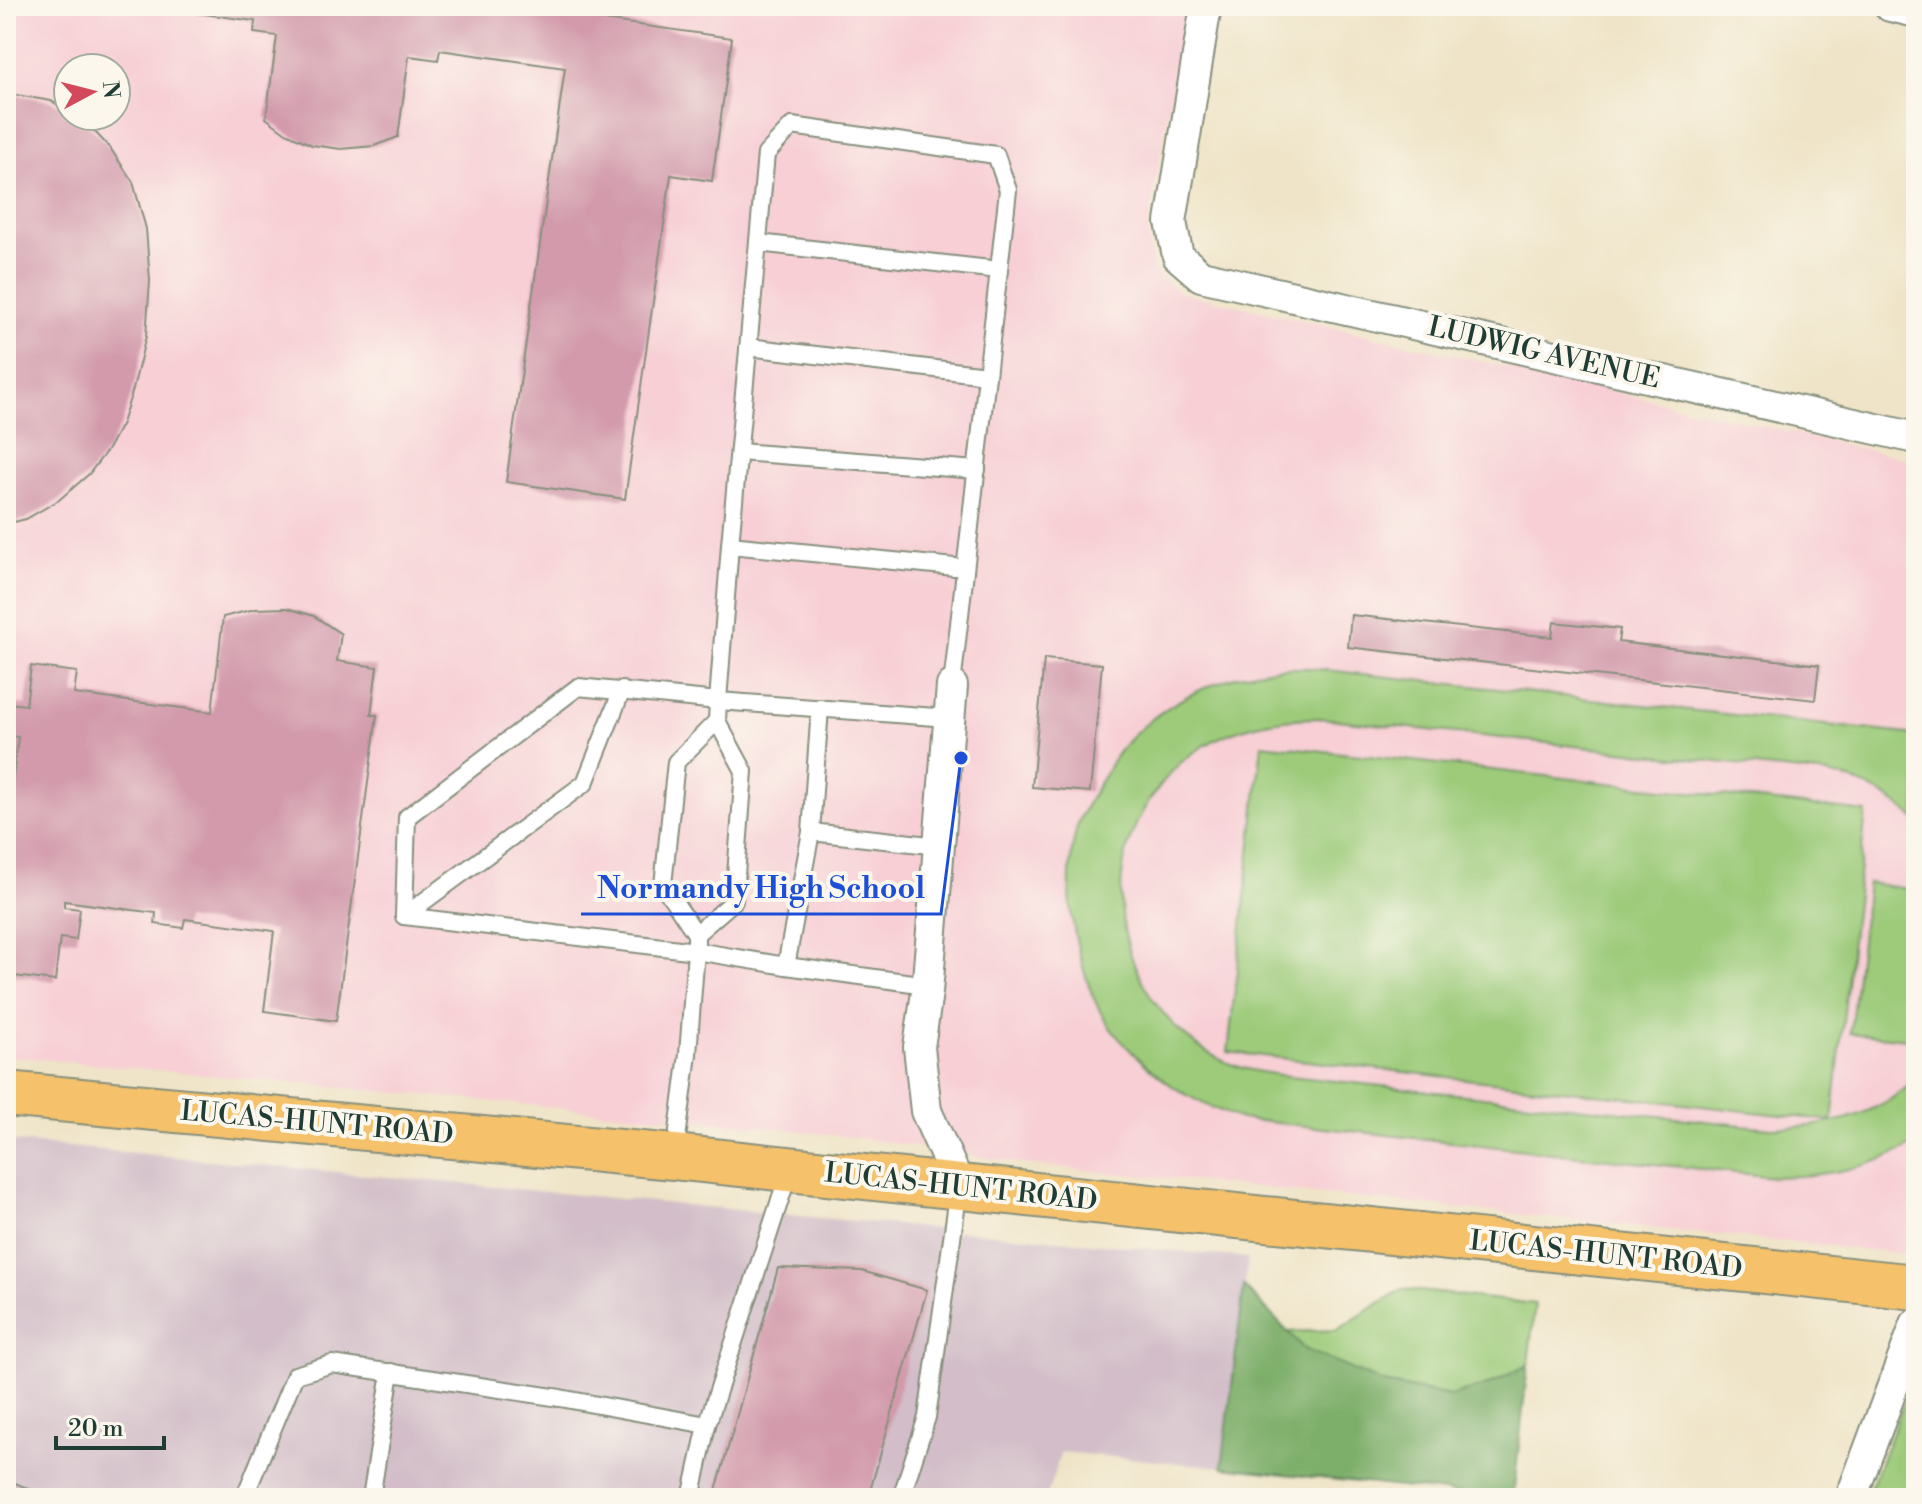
<svg xmlns="http://www.w3.org/2000/svg" width="1922" height="1504" font-family="'Libre Bodoni',serif">
<style>
.built{fill:#f7cfd5;fill-rule:evenodd}
.industrial{fill:#d2bdc8}
.green{fill:#9dcb7a;stroke:#5e8457;stroke-width:2}
.forest{fill:#7eaf6a;stroke:#4e764f;stroke-width:2}
.building{fill:#d29aab}
.lines{fill:none;stroke-linecap:round;stroke-linejoin:round}
.lane-casing{stroke:#87907e;stroke-width:20}
.street-casing{stroke:#87907e;stroke-width:34}
.primary-casing{stroke:#87907e;stroke-width:48}
.lane{stroke:#fff;stroke-width:16}
.street{stroke:#fff;stroke-width:30}
.primary{stroke:#f5c16b;stroke-width:44}
.labels{text-anchor:middle;dominant-baseline:central;stroke-width:8;stroke-linejoin:round;paint-order:stroke}
.street-label{font-size:28px;fill:#1f3d34;stroke:#fbf7ec}
.leader{fill:none;stroke:#1d4ed8;stroke-width:3}
.callout-dot{fill:#1d4ed8;stroke:#fbf7ec;stroke-width:3}
.callout-label{font-size:30px;text-anchor:middle;font-weight:bold;fill:#1d4ed8;stroke:#fbf7ec;stroke-width:8;stroke-linejoin:round;paint-order:stroke}
</style>
<rect width="100%" height="100%" fill="#fbf7ec"/>
<filter id="ink" filterUnits="userSpaceOnUse"><feTurbulence type="fractalNoise" baseFrequency=".0125" numOctaves="2"/><feDisplacementMap in="SourceGraphic" scale="16" xChannelSelector="R" yChannelSelector="G"/><feConvolveMatrix kernelMatrix="1 2 1 2 8 2 1 2 1" color-interpolation-filters="sRGB"/></filter>
<filter id="wash" filterUnits="userSpaceOnUse"><feTurbulence type="fractalNoise" baseFrequency=".006" numOctaves="4" result="noise"/><feDisplacementMap in="SourceGraphic" scale="32" xChannelSelector="R" yChannelSelector="G"/><feGaussianBlur stdDeviation="1.8" result="paint"/><feColorMatrix in="noise" values="0 0 0 0 0 0 0 0 0 0 0 0 0 0 0 0 0 1.4 0 .05"/><feComposite in="paint" operator="in"/></filter>
<g filter="url(#wash)">
<rect width="100%" height="100%" fill="#efe4c7"/>
<path class="built" d="M6 6H1187L1147 232 1154 270 1179 292 1916 461V1255L1023 1164 882 1141 775 1128 6 1056ZM68 68H116V116H68Z"/>
<path class="industrial" d="M6 1141 1248 1258 1222 1467 1061 1452 1046 1498H6Z"/>
<g class="green">
<path d="M1281 668H1308L1916 735V820C1890 795 1864 782 1828 774L1320 718C1275 718 1230 727 1193 753 1177 764 1162 782 1151 798 1090 887 1126 1011 1221 1060 1240 1069 1260 1072 1280 1075L1770 1128C1823 1128 1876 1118 1916 1079V1143C1872 1169 1824 1177 1774 1177L1241 1119C1194 1102 1169 1088 1133 1053 1125 1045 1116 1036 1109 1026 1094 1005 1086 978 1079 953 1069 912 1065 869 1077 827 1082 810 1093 794 1102 779 1109 769 1114 757 1122 748 1162 701 1220 675 1281 668Z"/>
<path d="M1262 744 1866 812 1832 1121 1228 1052Z"/>
<path d="M1868 883 1916 890V1040L1850 1033Z"/>
<path d="M1402 1289 1535 1304 1528 1365 1488 1385 1450 1396 1383 1383 1304 1349 1288 1332 1337 1330Z"/>
<path d="M1916 1372V1498H1866Z"/>
</g>
<path class="forest" d="M1244 1286 1304 1349 1383 1383 1450 1396 1488 1385 1528 1365 1513 1498H1499L1222 1467Z"/>
<g id="blocks">
<g class="building">
<path d="M161 6H576L575 16 732 38 712 181 671 175 625 499 506 482 565 68 440 50 438 60 409 56 398 137 374 146 341 149 312 145 286 133 266 118 277 36 254 33 255 21 161 8Z"/>
<path d="M11 94 51 101 68 110V116H78L82 118 110 148 133 182 146 229 150 281 146 336 133 389 122 423 108 449 89 474 59 500 26 519 6 524V96Z"/>
<path d="M287 608 314 616 341 634 337 661 377 667 371 715H377L336 1021 264 1011 274 931 185 919 183 928 155 924 156 913 64 901V907L80 909 76 940 60 938 55 981 6 975V833L18 737 6 735V719L8 703 26 705 31 666 77 672 74 694 212 712 223 617 255 609Z"/>
<path d="M1351 615 1552 637 1554 622 1620 629 1618 642 1819 665 1815 700 1348 647Z"/>
<path d="M1044 659 1102 664 1090 792 1032 787Z"/>
<path d="M778 1268 862 1271 927 1290 868 1498H714Z"/>
<path d="M6 1479 50 1498H6Z"/>
</g>
</g>
</g>
<g filter="url(#ink)">
<use href="#blocks" fill-opacity="0" stroke="#87907e" stroke-width="2"/>
<g class="lines">
<defs>
<g id="lane">
<path d="M758 243 999 270"/>
<path d="M748 347 987 375"/>
<path d="M739 452 977 470"/>
<path d="M730 545 965 568"/>
<path d="M949 718 718 701 730 545 766 154 792 126 996 155 1008 190 952 686"/>
<path d="M811 832 820 708"/>
<path d="M404 916 585 783 622 690"/>
<path d="M696 934 734 901 744 771 717 721 718 701 578 687 407 817 404 916 696 951 786 966 927 985"/>
<path d="M786 966 811 832 939 846"/>
<path d="M675 1154 688 1054 696 951V934L663 885 676 762 717 721"/>
<path d="M707 1425 789 1172"/>
<path d="M244 1498 295 1375 332 1364 560 1398 707 1425 691 1498"/>
<path d="M371 1498 391 1372"/>
<path d="M901 1498 927 1417 959 1188"/>
</g>
<g id="street">
<path d="M1206 6 1171 222 1178 256 1201 276 1916 438"/>
<path d="M1890 6 1916 12"/>
<path d="M952 686 927 992 919 1047 926 1111 960 1187"/>
<path d="M1851 1498 1916 1324"/>
</g>
<path id="primary" d="M6 1094 674 1157 1916 1287"/>
</defs>
<use href="#lane" class="lane-casing"/>
<use href="#street" class="street-casing"/>
<use href="#primary" class="primary-casing"/>
<use href="#lane" class="lane"/>
<use href="#street" class="street"/>
<use href="#primary" class="primary"/>
</g>
</g>
<g class="labels">
<g class="street-label">
<text transform="translate(1544 353) rotate(13)">LUDWIG AVENUE</text>
<text transform="translate(317 1123) rotate(5)">LUCAS-HUNT ROAD</text>
<text transform="translate(961 1187) rotate(6)">LUCAS-HUNT ROAD</text>
<text transform="translate(1606 1255) rotate(6)">LUCAS-HUNT ROAD</text>
</g>
</g>
<path class="leader" d="M961 758L941 914H581"/>
<circle class="callout-dot" cx="961" cy="758" r="8"/>
<g class="callout-label">
<text x="761" y="898">Normandy High School</text>
</g>
<rect width="1922" height="1504" fill="none" stroke="#fbf7ec" stroke-width="32"/>
<g transform="translate(92 92) rotate(83)"><circle r="38" fill="#fbf7ec" stroke="#a3ada2" stroke-width="2"/>
<path d="M0-6L14 30L0 20L-14 30Z" fill="#d1495b"/>
<text y="-12" font-size="22" font-weight="bold" text-anchor="middle" fill="#1f3d34">N</text>
</g>
<path d="M56 1436v12h108v-12" fill="none" stroke="#1f3d34" stroke-width="4"/>
<text x="68" y="1436" font-size="24" fill="#1f3d34" stroke="#fbf7ec" stroke-width="6" paint-order="stroke">20 m</text>
</svg>
